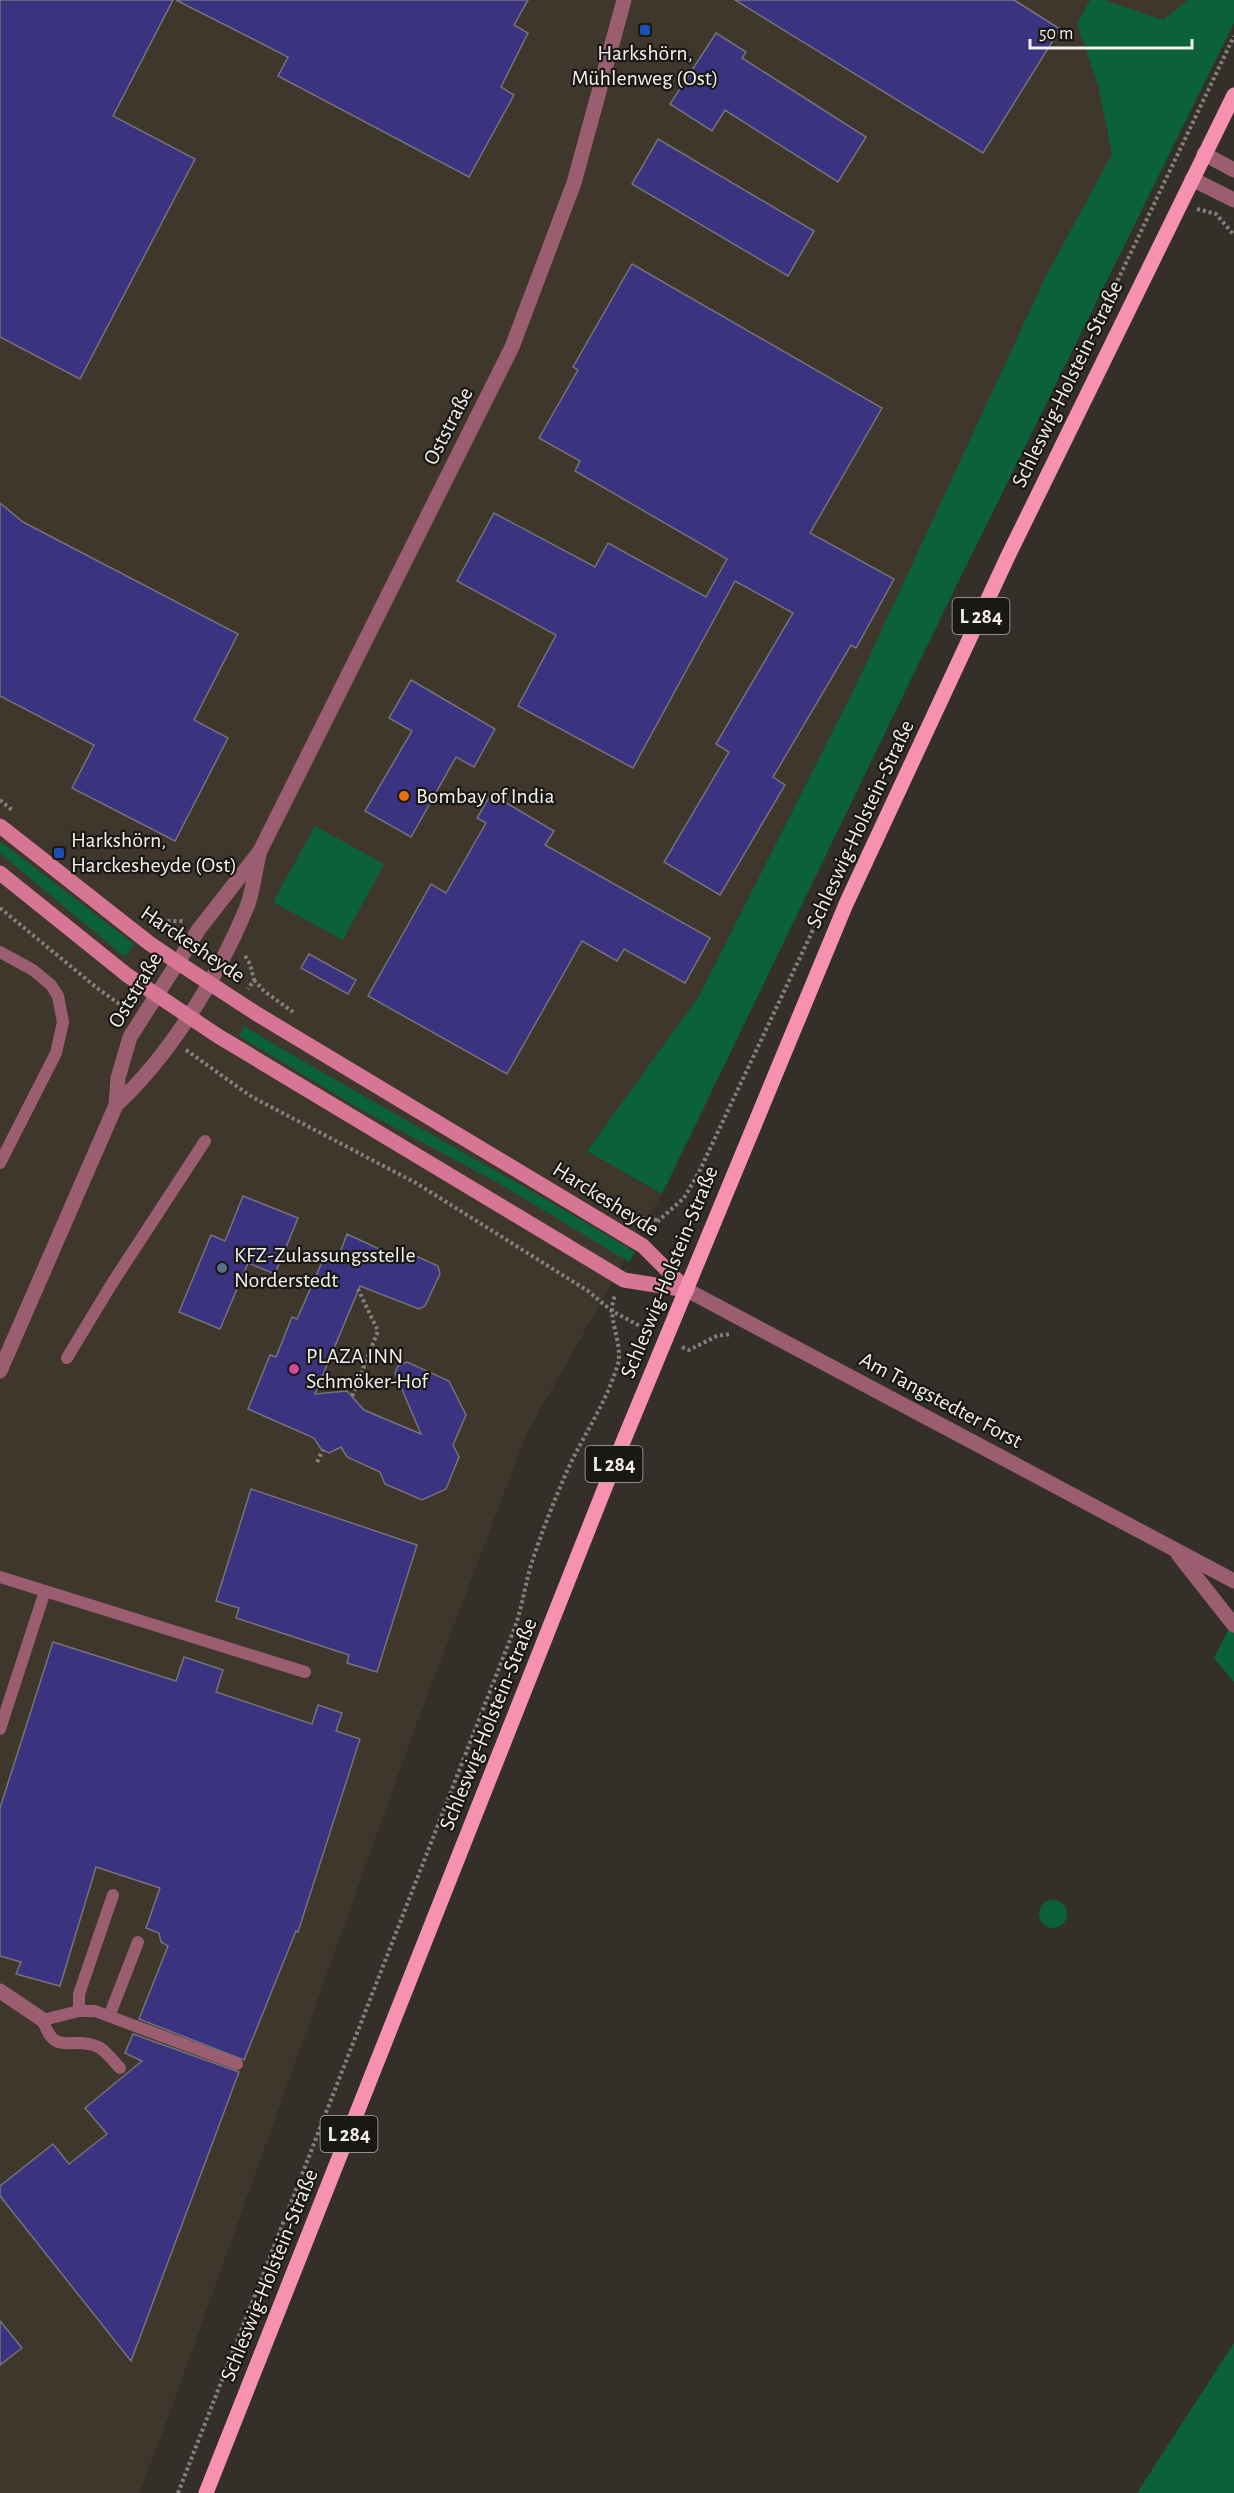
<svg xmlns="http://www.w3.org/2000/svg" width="1234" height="2493" font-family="'Alegreya Sans',sans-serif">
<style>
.built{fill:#3f372c}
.green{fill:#0a613a}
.building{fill:#3b3280;stroke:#73737b;stroke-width:1.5}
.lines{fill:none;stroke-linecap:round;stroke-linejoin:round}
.path{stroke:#84807b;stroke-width:4;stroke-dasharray:3 3;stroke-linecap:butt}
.service{stroke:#9b5d70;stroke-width:12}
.minor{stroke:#9b5d70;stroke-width:15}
.tertiary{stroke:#9b5d70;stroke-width:15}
.secondary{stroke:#d77594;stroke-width:15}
.primary{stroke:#f791b1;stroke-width:15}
.transit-dot{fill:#1a4fb4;stroke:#1a1815;stroke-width:2}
.food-dot{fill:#e8710a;stroke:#1a1815;stroke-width:2}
.service-dot{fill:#5c6f8a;stroke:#1a1815;stroke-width:2}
.hotel-dot{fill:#d1479c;stroke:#1a1815;stroke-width:2}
.labels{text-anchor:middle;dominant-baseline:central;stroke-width:4.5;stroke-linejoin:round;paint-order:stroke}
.shield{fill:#1a1815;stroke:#b1aeab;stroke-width:1.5}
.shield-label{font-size:21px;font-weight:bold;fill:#f2efeb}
.poi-label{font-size:22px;fill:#f2efeb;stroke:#1a1815;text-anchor:start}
.street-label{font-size:22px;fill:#f2efeb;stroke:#1a1815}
</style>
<rect width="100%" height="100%" fill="#342f29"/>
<path class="built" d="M0 0H1195L858 681 699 996 587 1151 662 1194 526 1435 416 1725 165 2426 139 2493H0Z"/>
<g class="green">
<path d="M1090 0H1104L1163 20 1188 0H1234V23L944 611 662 1194 587 1151 699 996 858 681 1045 278 1112 154 1098 85 1077 24Z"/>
<path d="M315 826 384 864 343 940 273 902Z"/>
<path d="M0 841 134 944 125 957 0 853Z"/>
<path d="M244 1026C373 1104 506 1174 635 1252L629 1262 500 1184 358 1108 239 1036Z"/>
<path d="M1234 1619V1682L1214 1658Z"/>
<circle cx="1053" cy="1914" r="14"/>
<path d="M1234 2343V2493H1137Z"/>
</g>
<g class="building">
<path d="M0 0H173L113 116 195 159 80 379 0 337Z"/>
<path d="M176 0H528L514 25 528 33 501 87 514 95 469 177 278 76 288 57Z"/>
<path d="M735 0H1014L1060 29 983 153Z"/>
<path d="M716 33 746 52 742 58 866 137 838 182 725 110 712 131 670 104Z"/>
<path d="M658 139 814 231 788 276 632 184Z"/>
<path d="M632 264 882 408 810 533 894 579 856 648 851 645 773 777 785 785 720 895 664 862 729 752 716 744 793 613 735 581 633 768 518 706 556 635 457 581 494 513 595 567 608 543 706 597 727 559 575 471 580 461 539 438 578 370 573 367Z"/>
<path d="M0 503 23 522 238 634 194 720 228 738 175 841 72 788 94 745 0 696Z"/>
<path d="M411 680 495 729 474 767 456 757 411 837 365 811 412 731 389 718Z"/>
<path d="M491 794 554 831 545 845 710 938 685 983 624 949 617 961 582 941 507 1074 368 996 431 884 446 893 486 823 477 818Z"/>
<path d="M309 954 356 980 348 994 301 968Z"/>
<path d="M243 1196 298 1218 275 1274 248 1263 220 1329 179 1312 211 1235 225 1241Z"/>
<path d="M347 1234 394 1256 405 1251 438 1266 440 1274 425 1306 419 1309 360 1286 315 1394 347 1391 364 1410 421 1434 395 1373 398 1366 407 1362 449 1381 466 1415 453 1445 459 1457 446 1489 422 1500 385 1484 380 1472 347 1457 341 1447 329 1453 321 1449 314 1438 248 1409 270 1355 276 1357 292 1317 297 1319 326 1253 338 1258Z"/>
<path d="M251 1489 417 1545 377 1672 347 1663 349 1655 236 1618 239 1608 216 1601Z"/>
<path d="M53 1642 176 1681 184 1657 223 1670 216 1692 312 1724 318 1705 342 1713 336 1731 360 1739 298 1932 296 1931 244 2060 139 2019 168 1946 161 1942 159 1933 146 1928 160 1888 96 1867 60 1986 16 1974 21 1962 0 1956V1808Z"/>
<path d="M133 2034 239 2072 131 2361 0 2196V2186L53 2144 69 2164 107 2134 85 2108 142 2061 125 2053Z"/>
<path d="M0 2321 22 2348 0 2365Z"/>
</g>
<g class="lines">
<g class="path">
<path d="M1197 209 1216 214 1234 235"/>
<path d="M1035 454 1234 36"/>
<path d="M0 800 12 810"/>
<path d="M0 908 97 988 128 1010"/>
<path d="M145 915 164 921"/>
<path d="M159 928 164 921H184"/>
<path d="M245 956 250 964 254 980 248 989"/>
<path d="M254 980 264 991 293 1012"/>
<path d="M186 1050 252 1097 416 1183 588 1291 612 1311 651 1332"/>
<path d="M636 1218 658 1220"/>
<path d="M651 1232 659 1220 684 1198 699 1172 820 915"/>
<path d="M682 1347 689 1350 717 1336 731 1334"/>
<path d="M352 1396 378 1331 358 1289"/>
<path d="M317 1462 323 1450"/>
<path d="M178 2493 515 1627C522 1607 525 1586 531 1565 541 1534 554 1501 567 1471 583 1436 605 1405 617 1367 625 1343 605 1318 615 1296"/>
</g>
<g class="service">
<path d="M0 952 33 970 51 985 58 996 63 1022 56 1053 0 1163"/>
<path d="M67 1358 111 1285 205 1141"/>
<path d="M0 1577 305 1672"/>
<path d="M0 1729 45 1591"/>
<path d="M79 2011V1994L113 1895"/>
<path d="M110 2014 138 1942"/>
<path d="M120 2068C113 2061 105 2049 96 2046 71 2036 54 2057 43 2020L79 2011H95L237 2064"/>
</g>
<g class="minor">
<path d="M116 1105C171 1054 218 977 247 907 253 891 255 871 259 854"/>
<path d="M687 1290 1234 1581"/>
<path d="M0 1371 116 1105 118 1078 130 1037 199 929 260 851 512 347 574 183 624 0"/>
<path d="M1178 1554 1234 1625"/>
<path d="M0 1991 43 2020"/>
</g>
<g class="tertiary">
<path d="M1204 154 1234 170"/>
<path d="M1192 179 1234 200"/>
</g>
<g class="secondary">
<path d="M0 826 149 943 177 962 257 1014 643 1246 687 1290"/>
<path d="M0 873 127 975 218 1036 624 1280 687 1290"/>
</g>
<path class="primary" d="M206 2493 623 1442 846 904 1008 556 1234 95"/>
</g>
<g class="transit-dot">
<rect x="639" y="24" width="12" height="12" rx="3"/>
<rect x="53" y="847" width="12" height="12" rx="3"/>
</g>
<circle class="food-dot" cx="404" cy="796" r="6"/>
<circle class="service-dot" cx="222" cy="1268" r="6"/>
<circle class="hotel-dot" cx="294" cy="1369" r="6"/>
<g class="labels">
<g class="shield">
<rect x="952.5" y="598" width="57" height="36" rx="4.5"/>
<rect x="585.5" y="1446" width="57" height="36" rx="4.5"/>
<rect x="320.5" y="2116" width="57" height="36" rx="4.5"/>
</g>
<g class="shield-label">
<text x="981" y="616">L 284</text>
<text x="614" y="1464">L 284</text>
<text x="349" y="2134">L 284</text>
</g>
<g class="poi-label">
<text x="645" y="53" text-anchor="middle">Harkshörn,<tspan x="645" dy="25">Mühlenweg (Ost)</tspan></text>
<text x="416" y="796">Bombay of India</text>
<text x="71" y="840">Harkshörn,<tspan x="71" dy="25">Harckesheyde (Ost)</tspan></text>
<text x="234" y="1255">KFZ-Zulassungsstelle<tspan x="234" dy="25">Norderstedt</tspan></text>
<text x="306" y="1356">PLAZA INN<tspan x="306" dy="25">Schmöker-Hof</tspan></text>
</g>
<g class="street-label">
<text transform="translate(1067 384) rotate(-64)">Schleswig-Holstein-Straße</text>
<text transform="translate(448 426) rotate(-63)">Oststraße</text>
<text transform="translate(860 824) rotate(-65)">Schleswig-Holstein-Straße</text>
<text transform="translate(193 944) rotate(34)">Harckesheyde</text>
<text transform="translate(135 990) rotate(-59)">Oststraße</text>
<text transform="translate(606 1199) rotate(32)">Harckesheyde</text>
<text transform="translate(669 1272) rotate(-68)">Schleswig-Holstein-Straße</text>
<text transform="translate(941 1400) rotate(28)">Am Tangstedter Forst</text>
<text transform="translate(488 1724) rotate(-68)">Schleswig-Holstein-Straße</text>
<text transform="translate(269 2275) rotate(-68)">Schleswig-Holstein-Straße</text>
</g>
</g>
<path d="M1030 39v9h162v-9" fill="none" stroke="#f2efeb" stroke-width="3"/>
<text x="1039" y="39" font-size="18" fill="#f2efeb" stroke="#1a1815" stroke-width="4.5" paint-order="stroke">50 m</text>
</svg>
